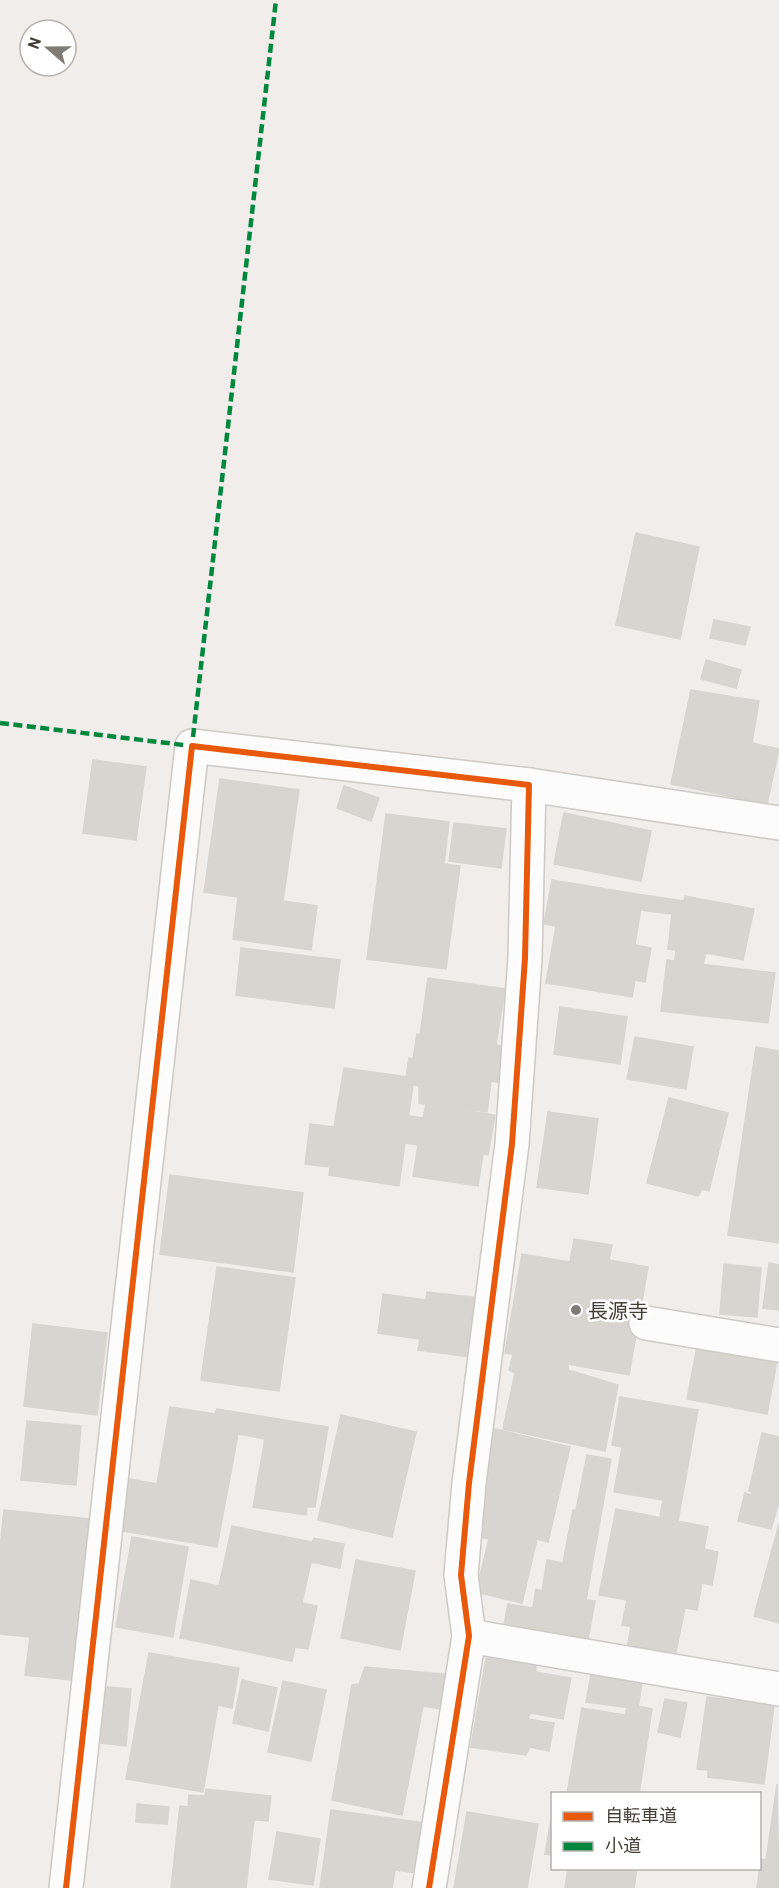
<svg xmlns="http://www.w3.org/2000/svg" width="779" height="1888" font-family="Barlow,'Noto Sans JP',sans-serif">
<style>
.building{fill:#d8d5d1;stroke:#d8d4d0;stroke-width:1.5}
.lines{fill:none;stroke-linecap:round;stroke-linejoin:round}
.street-casing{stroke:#ccc9c6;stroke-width:36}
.street{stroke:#fdfcfc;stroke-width:33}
.quiet{stroke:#00873e;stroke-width:4.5;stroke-dasharray:9 4.5;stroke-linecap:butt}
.cycleway-casing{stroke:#fff;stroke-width:10}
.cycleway{stroke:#e8590c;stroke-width:6}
.poi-dot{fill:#817b75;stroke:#fff;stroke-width:2}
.labels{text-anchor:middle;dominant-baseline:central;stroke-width:5;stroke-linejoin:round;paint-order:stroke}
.poi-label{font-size:20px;fill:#453e36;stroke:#fff;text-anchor:start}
</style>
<rect width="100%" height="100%" fill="#f0edea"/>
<g class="building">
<path d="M636 533 699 547 680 639 616 625Z"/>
<path d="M714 620 750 627 745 645 710 638Z"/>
<path d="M706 660 741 670 736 688 701 679Z"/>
<path d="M691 690 759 701 752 743 779 749 767 804 671 784Z"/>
<path d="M93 760 146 767 136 840 83 833Z"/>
<path d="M220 779 299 790 283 901 317 906 311 950 233 939 238 897 204 892Z"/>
<path d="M344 786 379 798 371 821 337 808Z"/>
<path d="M564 813 651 831 641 881 554 864Z"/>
<path d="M386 814 449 822 444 864 460 866 446 969 367 959Z"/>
<path d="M454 823 506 829 501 868 449 861Z"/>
<path d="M552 880 643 895 635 945 651 948 645 982 635 980 632 997 546 983 556 926 544 924Z"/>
<path d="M643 895 684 901 685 896 754 909 743 960 706 953 703 964 675 960 676 950 668 949 672 914 641 910Z"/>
<path d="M241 948 340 960 334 1008 236 995Z"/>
<path d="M667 960 775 973 768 1023 661 1011Z"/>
<path d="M428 978 505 989 496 1045 507 1047 503 1083 491 1081 487 1112 419 1103V1086L413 1085 414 1078 406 1077 409 1058 413 1059 417 1034 420 1035Z"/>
<path d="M560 1007 627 1017 620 1064 554 1054Z"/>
<path d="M635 1037 693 1047 686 1089 627 1079Z"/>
<path d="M756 1047 779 1051V1243L728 1235Z"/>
<path d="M344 1068 414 1078 399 1186 329 1175 330 1167 305 1164 310 1124 334 1127Z"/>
<path d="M669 1098 728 1113 709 1191 702 1189 698 1196 647 1183Z"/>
<path d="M426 1104 495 1115 488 1155 483 1154 478 1186 413 1176 418 1145 405 1143 410 1116 423 1118Z"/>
<path d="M548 1112 598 1119 588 1194 537 1187Z"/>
<path d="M170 1175 303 1193 293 1272 160 1254Z"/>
<path d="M574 1239 612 1245 609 1260 648 1267 629 1375 505 1353 522 1254 570 1262Z"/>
<path d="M769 1263 779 1265V1310L763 1308Z"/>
<path d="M724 1264 761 1268 757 1317 720 1314Z"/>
<path d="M217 1267 295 1278 279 1391 201 1380Z"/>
<path d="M427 1292 488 1299 479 1358 418 1350 420 1339 378 1333 383 1294 426 1300Z"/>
<path d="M33 1324 107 1333 97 1415 24 1406Z"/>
<path d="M697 1347 777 1361 767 1414 687 1399Z"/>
<path d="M513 1355 568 1364V1370L618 1385 605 1451 503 1429 515 1373 509 1370Z"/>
<path d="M620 1397 698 1410 678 1521 660 1517 663 1500 614 1492 622 1447 612 1445Z"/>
<path d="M170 1407 215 1414 217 1409 328 1427 315 1507H307L306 1515 253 1507 265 1439 238 1434 217 1547 122 1531 129 1479 157 1484Z"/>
<path d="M341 1415 416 1432 392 1537 318 1520Z"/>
<path d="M27 1421 81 1426 76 1485 21 1480Z"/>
<path d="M495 1429 570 1447 548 1542 537 1539 522 1603 476 1592 489 1539 471 1535Z"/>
<path d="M762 1433 779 1437V1502L771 1529 738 1521 745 1493 751 1495 752 1492 749 1491Z"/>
<path d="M587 1455 611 1459 586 1600 595 1601 587 1645 503 1630 508 1604 533 1608 536 1589 542 1591 547 1560 563 1563 573 1510H576Z"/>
<path d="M616 1509 708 1527 704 1549 718 1552 712 1585 702 1583 697 1610 685 1608 674 1662 626 1653 631 1627 622 1625 627 1600 599 1595Z"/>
<path d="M4 1510 89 1519 71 1680 25 1675 30 1637 0 1634V1548Z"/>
<path d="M779 1524V1623L754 1616Z"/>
<path d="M232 1526 312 1542 314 1538 344 1544 340 1568 311 1562 302 1603 317 1606 308 1649 295 1647 292 1661 180 1638 191 1580 219 1586Z"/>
<path d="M132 1537 188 1547 173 1637 116 1627Z"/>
<path d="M356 1560 415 1571 400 1650 341 1638Z"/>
<path d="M149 1653 239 1668 232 1708 218 1705 203 1792 126 1779Z"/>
<path d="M486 1658 536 1666V1672L571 1678 563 1719 530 1713 528 1719 554 1723 549 1751 530 1747 526 1755 471 1747Z"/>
<path d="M365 1667 452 1675 445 1710 423 1706 402 1815 332 1800 352 1685 359 1684Z"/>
<path d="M591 1674 642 1682 638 1709 586 1702Z"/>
<path d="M242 1680 277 1688 268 1731 233 1723Z"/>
<path d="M283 1681 326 1690 311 1761 268 1752Z"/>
<path d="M106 1687 131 1689 126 1746 101 1743Z"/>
<path d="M707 1697 774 1705 764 1784 708 1777V1770L697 1769Z"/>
<path d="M665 1699 687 1703 680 1737 658 1732Z"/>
<path d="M638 1706 652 1709 639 1794H567L582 1708 625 1715 627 1708 638 1709Z"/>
<path d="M777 1784 779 1888H757L761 1859 766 1860Z"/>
<path d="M206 1789 271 1796 268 1821 254 1820 246 1888H171L180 1806 188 1807 189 1795 205 1796Z"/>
<path d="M137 1804 169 1807 167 1824 136 1822Z"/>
<path d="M331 1810 425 1823 417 1873 395 1870 392 1888H320Z"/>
<path d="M467 1812 538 1824 527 1888H454Z"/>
<path d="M551 1820H552V1855L545 1854Z"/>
<path d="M277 1832 320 1839 313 1885 269 1879Z"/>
<path d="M568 1868H637L634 1888H565Z"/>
</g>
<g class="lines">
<defs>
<g id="street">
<path d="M529 785 779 823"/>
<path d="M646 1323 779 1345"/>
<path d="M469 1636 779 1689"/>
<path d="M66 1888 192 746 529 785 525 958 512 1144 469 1483 461 1575 469 1636 429 1888"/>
</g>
</defs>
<use href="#street" class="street-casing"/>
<use href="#street" class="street"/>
<path class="quiet" d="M0 723 192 746 276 0"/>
<defs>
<path id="cycleway" d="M66 1888 192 746 529 785 525 958 512 1144 469 1483 461 1575 469 1636 429 1888"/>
</defs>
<use href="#cycleway" class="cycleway-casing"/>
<use href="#cycleway" class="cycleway"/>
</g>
<circle class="poi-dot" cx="576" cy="1310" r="6"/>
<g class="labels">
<g class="poi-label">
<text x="588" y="1310">長源寺</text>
</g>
</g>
<rect x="551" y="1792" width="210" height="78" fill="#ffffff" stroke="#b5b2af" stroke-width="1.5"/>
<rect x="563" y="1812" width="30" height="9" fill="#e8590c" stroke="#b5b2af" stroke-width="1.5"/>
<text x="605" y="1822" font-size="18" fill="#453e36">自転車道</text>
<rect x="563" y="1842" width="30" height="9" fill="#00873e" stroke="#b5b2af" stroke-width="1.5"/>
<text x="605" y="1852" font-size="18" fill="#453e36">小道</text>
<g transform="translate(48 48) rotate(290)"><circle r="28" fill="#ffffff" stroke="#b5b2af" stroke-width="1.5"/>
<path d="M0-4.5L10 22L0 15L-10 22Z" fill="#817b75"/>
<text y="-9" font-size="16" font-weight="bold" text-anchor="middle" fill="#453e36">N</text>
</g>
</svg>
